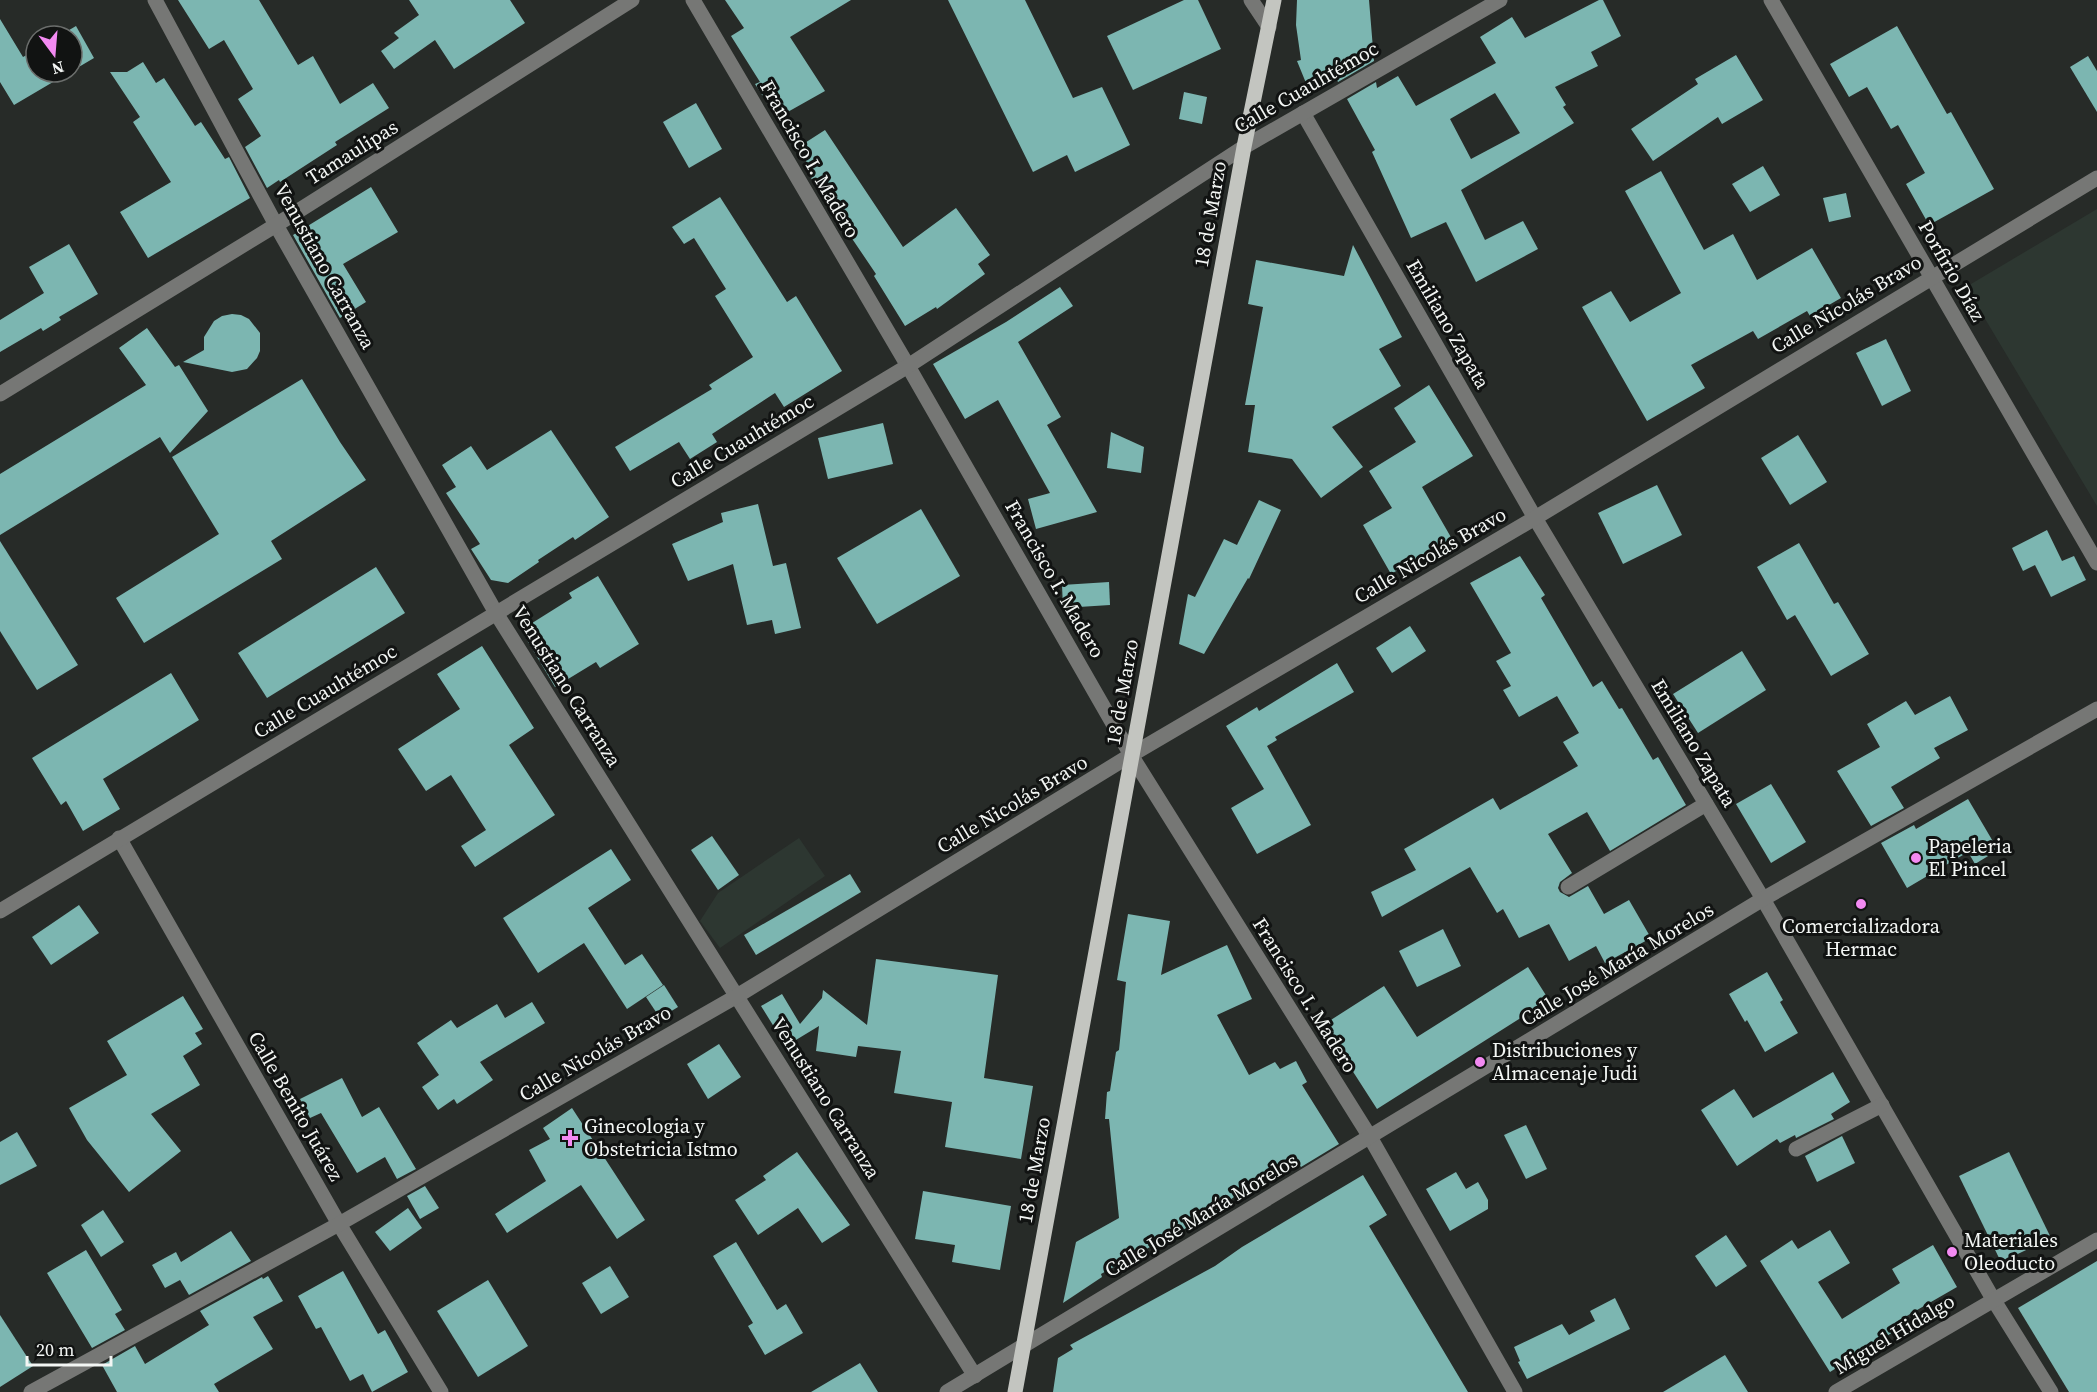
<svg xmlns="http://www.w3.org/2000/svg" width="2097" height="1392" font-family="'Source Serif 4',serif">
<style>
.built{fill:#2d3731}
.building{fill:#7cb6b1;fill-rule:evenodd}
.lines{fill:none;stroke-linecap:round;stroke-linejoin:round}
.minor{stroke:#767775;stroke-width:15}
.major{stroke:#c3c5c0;stroke-width:15}
.poi-dot{fill:#f38af2;stroke:#111312;stroke-width:2}
.labels{text-anchor:middle;dominant-baseline:central;stroke-width:6;stroke-linejoin:round;paint-order:stroke}
.street-label{font-size:20px;fill:#f3f6f4;stroke:#111312}
.poi-label{font-size:20px;fill:#f3f6f4;stroke:#111312;text-anchor:start}
</style>
<rect width="100%" height="100%" fill="#272b28"/>
<g class="built">
<path d="M2097 209V506L1966 287Z"/>
<path d="M799 838 825 876 720 948 700 921 718 893Z"/>
</g>
<g class="building">
<path d="M178 0H259L298 65 313 56 340 104 373 83 389 108 335 142 337 145 303 167 280 182 279 180 267 188 245 147 261 136 238 99 253 89 224 40 209 49Z"/>
<path d="M409 0H510L525 23 454 69 435 40 394 69 381 51 399 38 394 33 419 15Z"/>
<path d="M725 0H851L790 37 825 91 777 118 755 84 760 82 731 36 744 28Z"/>
<path d="M948 0H1025L1073 98 1102 87 1130 145 1075 172 1067 155 1033 172Z"/>
<path d="M1184 0H1198L1221 49 1133 90 1107 36Z"/>
<path d="M1297 0H1369L1374 61 1338 82 1333 72 1306 83 1297 61 1301 60 1296 25Z"/>
<path d="M1599 0H1603L1621 36 1591 52 1598 66 1555 87 1566 105 1563 107 1574 123 1461 190 1485 240 1523 221 1538 249 1476 282 1446 222 1411 238 1372 152 1375 150 1347 99 1376 82 1377 88 1398 76 1416 106 1496 63 1480 37 1512 17 1525 38ZM1495 93 1520 133 1471 159 1450 119Z"/>
<path d="M0 19 23 57 36 50V72H70L14 105 0 82Z"/>
<path d="M76 26 94 58 72 71V36H59Z"/>
<path d="M1897 26 1947 114 1951 112 1994 189 1929 225 1906 184 1925 173 1898 125 1891 129 1867 87 1849 97 1830 64Z"/>
<path d="M1736 55 1763 100 1722 124 1718 117 1653 161 1631 129 1698 84 1695 79Z"/>
<path d="M2088 56 2097 71V112L2070 67Z"/>
<path d="M143 62 156 83 164 78 195 126 201 122 225 159 229 157 250 198 148 258 120 212 171 182 133 122 140 117 110 72H127Z"/>
<path d="M1184 92 1207 97 1202 124 1179 119Z"/>
<path d="M696 103 722 149 689 168 663 122Z"/>
<path d="M825 130 903 247 956 208 990 255 978 264 985 274 937 309 936 307 905 326 874 276 876 274 811 178 815 175 797 148Z"/>
<path d="M1763 166 1780 195 1750 212 1732 184Z"/>
<path d="M1661 171 1704 250 1733 234 1757 280 1812 248 1841 298 1810 316 1807 311 1758 339 1753 331 1691 365 1705 388 1647 421 1582 307 1611 291 1630 322 1681 293 1625 191Z"/>
<path d="M371 187 398 232 343 264 366 302 340 318 293 235Z"/>
<path d="M1846 193 1851 217 1829 222 1823 198Z"/>
<path d="M720 197 787 302 796 296 842 371 784 407 775 393 712 434 717 442 690 459 679 442 630 471 615 447 712 389 709 385 753 357 715 296 726 289 694 238 684 244 672 227Z"/>
<path d="M69 244 98 294 59 317 61 320 43 331 41 328 0 352V320L44 293 29 267Z"/>
<path d="M1353 245 1402 337 1379 349 1401 386 1332 427 1363 467 1321 498 1292 459 1248 452 1255 405H1245L1263 307 1248 304 1256 260 1344 276Z"/>
<path d="M1060 287 1073 306 1018 342 1061 417 1047 425 1097 512 1036 529 1028 499 1050 493 998 400 965 419 933 364 1006 322Z"/>
<path d="M232 314 241 315 249 319 260 333V351L257 358 247 369 232 372 183 362 204 350V337L214 321 222 316Z"/>
<path d="M147 328 175 367 179 365 208 411 170 453 160 437 0 535V474L146 385 119 348Z"/>
<path d="M1886 339 1911 391 1882 406 1856 353Z"/>
<path d="M302 379 340 442 366 480 271 541 282 559 144 643 116 598 219 534 172 457Z"/>
<path d="M1429 385 1473 456 1422 487 1452 539 1391 574 1363 525 1392 508 1369 471 1416 442 1394 408Z"/>
<path d="M883 423 893 464 828 479 818 438Z"/>
<path d="M551 430 609 517 575 540 573 537 538 560 539 562 508 583 491 580 471 549 480 544 446 493 456 487 442 465 471 446 487 470Z"/>
<path d="M1111 432 1144 447 1141 473 1107 468Z"/>
<path d="M1798 435 1827 482 1790 505 1761 458Z"/>
<path d="M1657 485 1682 535 1623 564 1598 513Z"/>
<path d="M1259 500 1281 510 1249 579 1248 578 1204 654 1179 644 1188 594 1195 597 1224 539 1237 545Z"/>
<path d="M758 504 773 566 786 563 801 628 775 634 772 620 747 625 733 564 688 581 672 544 723 522 721 513Z"/>
<path d="M921 509 960 576 877 624 837 558Z"/>
<path d="M2047 530 2062 561 2074 556 2086 580 2051 597 2035 565 2023 571 2012 548Z"/>
<path d="M0 541 78 665 37 690 0 631Z"/>
<path d="M1799 543 1834 604 1838 602 1869 654 1831 676 1795 615 1787 620 1757 567Z"/>
<path d="M1520 556 1545 595 1541 598 1593 687 1602 681 1619 709 1622 708 1653 760 1658 757 1686 805 1610 851 1587 812 1548 834 1572 873 1560 882 1558 888 1560 892 1569 897 1588 886 1604 914 1629 900 1651 938 1605 963 1596 946 1569 961 1549 924 1519 938 1503 909 1497 913 1470 867 1382 917 1371 892 1416 870 1404 849 1493 798 1500 810 1578 766 1563 742 1579 733 1557 696 1519 717 1503 690 1511 686 1496 661 1511 653 1470 583Z"/>
<path d="M376 567 405 613 267 698 238 653Z"/>
<path d="M598 576 639 644 600 668 596 662 555 687 521 630 572 598 569 593Z"/>
<path d="M1109 582 1110 605 1063 608 1062 585Z"/>
<path d="M1410 626 1426 651 1392 673 1376 648Z"/>
<path d="M482 646 534 728 509 745 555 815 475 867 461 846 486 830 451 775 426 791 398 749 460 709 437 674Z"/>
<path d="M1742 651 1766 690 1698 733 1673 694Z"/>
<path d="M1337 663 1354 692 1275 737 1277 740 1267 746 1311 825 1257 854 1231 808 1264 789 1226 726 1257 707 1259 711Z"/>
<path d="M171 673 199 720 103 779 120 809 83 831 66 801 61 805 32 758Z"/>
<path d="M1950 696 1968 730 1934 748 1940 758 1891 787 1904 808 1871 826 1837 771 1880 747 1867 724 1906 701 1915 715Z"/>
<path d="M1771 784 1806 842 1771 863 1736 804Z"/>
<path d="M1968 799 1998 850 1975 864 1968 852 1907 888 1881 843 1914 825 1916 829Z"/>
<path d="M712 836 739 875 718 890 691 850Z"/>
<path d="M611 849 631 880 588 908 625 965 642 954 663 985 627 1009 584 943 538 973 503 918Z"/>
<path d="M850 874 861 892 756 955 744 935Z"/>
<path d="M79 905 99 933 51 965 32 937Z"/>
<path d="M1128 914 1170 921 1161 975 1227 945 1252 999 1217 1015 1249 1075 1275 1062 1280 1069 1296 1061 1307 1082 1302 1085 1339 1144 1301 1167 1293 1155 1243 1186 1245 1189 1212 1213 1214 1216 1148 1245 1150 1247 1101 1274 1102 1277 1063 1303 1076 1242 1119 1218 1109 1119H1105L1107 1092 1110 1091 1116 1052 1119 1050 1126 982 1117 980Z"/>
<path d="M1443 929 1461 966 1417 987 1399 951Z"/>
<path d="M876 959 998 975 984 1078 1033 1086 1021 1159 945 1147 952 1102 894 1093 901 1051 858 1046 856 1057 816 1051 819 1026 786 1046 761 1006 782 994 800 1024 822 998 823 990 867 1025Z"/>
<path d="M1528 967 1549 1000 1377 1109 1323 1025 1384 986 1417 1037Z"/>
<path d="M1767 972 1783 1000 1780 1002 1798 1033 1765 1052 1747 1020 1745 1022 1729 994Z"/>
<path d="M664 985 678 1007 660 1018 646 997Z"/>
<path d="M183 996 203 1029 195 1033 202 1044 183 1056 200 1085 151 1114 181 1151 129 1192 87 1140 69 1108 127 1075 107 1041Z"/>
<path d="M532 1002 545 1023 480 1062 493 1080 457 1104 454 1099 438 1110 422 1087 439 1075 417 1043 451 1020 457 1028 497 1004 505 1018Z"/>
<path d="M719 1044 741 1077 708 1099 687 1064Z"/>
<path d="M1833 1072 1850 1102 1831 1114 1834 1119 1796 1138 1795 1135 1780 1143 1777 1139 1737 1166 1701 1110 1734 1089 1753 1118Z"/>
<path d="M342 1078 362 1117 379 1107 416 1169 397 1179 385 1157 357 1173 321 1113 310 1118 300 1099Z"/>
<path d="M572 1108 645 1220 617 1239 581 1185 507 1233 495 1214 546 1181 529 1150 550 1139 543 1128Z"/>
<path d="M1526 1125 1547 1169 1526 1179 1504 1135Z"/>
<path d="M17 1132 37 1166 0 1185V1142Z"/>
<path d="M1842 1136 1855 1163 1817 1182 1805 1156Z"/>
<path d="M797 1152 850 1225 822 1243 798 1208 758 1235 735 1200 766 1180 763 1176Z"/>
<path d="M2009 1152 2051 1238 2001 1262 1959 1176Z"/>
<path d="M1456 1172 1466 1189 1478 1182 1488 1200V1209L1450 1231 1426 1189Z"/>
<path d="M1363 1175 1387 1215 1369 1226 1468 1392H1053L1058 1358 1073 1349 1070 1345 1215 1266 1242 1247Z"/>
<path d="M425 1186 439 1208 420 1219 407 1196Z"/>
<path d="M923 1191 1011 1206 1000 1270 952 1262 955 1245 915 1239Z"/>
<path d="M408 1208 422 1228 390 1251 375 1232Z"/>
<path d="M103 1210 124 1242 101 1257 81 1225Z"/>
<path d="M1830 1230 1850 1263 1818 1282 1842 1319 1900 1283 1892 1269 1933 1245 1957 1287 1898 1321 1901 1327 1830 1372 1760 1261 1792 1240 1798 1249Z"/>
<path d="M231 1231 251 1261 189 1295 180 1280 165 1288 152 1265 176 1252 181 1262Z"/>
<path d="M1726 1235 1747 1266 1716 1287 1695 1256Z"/>
<path d="M736 1242 777 1310 786 1304 803 1333 765 1355 748 1326 753 1323 713 1256Z"/>
<path d="M86 1250 122 1310 115 1314 125 1330 92 1348 47 1273Z"/>
<path d="M2097 1261V1392H2069L2018 1308Z"/>
<path d="M610 1266 629 1297 601 1314 582 1283Z"/>
<path d="M343 1271 378 1334 385 1330 408 1372 372 1392 363 1374 350 1381 321 1327 316 1329 298 1296Z"/>
<path d="M268 1276 283 1301 253 1317 273 1349 214 1384 219 1392H117L102 1365 135 1346 145 1364 209 1325 200 1311 262 1277 263 1279Z"/>
<path d="M488 1280 528 1346 478 1377 437 1311Z"/>
<path d="M1615 1298 1630 1329 1527 1379 1518 1362 1520 1361 1514 1347 1562 1324 1569 1335 1595 1321 1590 1311Z"/>
<path d="M0 1315 33 1366 0 1387Z"/>
<path d="M1725 1355 1748 1392H1663Z"/>
<path d="M860 1363 878 1392H811Z"/>
</g>
<g class="lines">
<g class="minor">
<path d="M155 0 276 225 496 613 975 1376"/>
<path d="M693 0 908 366 1131 755 1370 1137 1515 1392"/>
<path d="M1251 0 1269 27"/>
<path d="M1771 0 2097 563"/>
<path d="M1303 113 1535 518 1763 899 1993 1299 2051 1392"/>
<path d="M0 394 276 225 632 0"/>
<path d="M119 838 339 1224 441 1392"/>
<path d="M1568 887 1706 804"/>
<path d="M0 911 908 366 1244 147 1500 0"/>
<path d="M1796 1149 1882 1105"/>
<path d="M31 1392 339 1224 737 996 1131 755 1535 518 2097 178"/>
<path d="M947 1392 1763 899 2097 709"/>
<path d="M1836 1392 2097 1240"/>
</g>
<path class="major" d="M1015 1392 1244 147 1274 0"/>
</g>
<g class="poi-dot">
<circle cx="1916" cy="858" r="6"/>
<circle cx="1861" cy="904" r="6"/>
<circle cx="1480" cy="1062" r="6"/>
<path d="M567 1129h6v6h6v6h-6v6h-6v-6h-6v-6h6z"/>
<circle cx="1952" cy="1252" r="6"/>
</g>
<g class="labels">
<g class="street-label">
<text transform="translate(1306 87) rotate(-30)">Calle Cuauhtémoc</text>
<text transform="translate(352 152) rotate(-32)">Tamaulipas</text>
<text transform="translate(810 159) rotate(60)">Francisco I. Madero</text>
<text transform="translate(1210 214) rotate(-80)">18 de Marzo</text>
<text transform="translate(325 266) rotate(61)">Venustiano Carranza</text>
<text transform="translate(1952 271) rotate(60)">Porfirio Díaz</text>
<text transform="translate(1846 304) rotate(-31)">Calle Nicolás Bravo</text>
<text transform="translate(1448 324) rotate(60)">Emiliano Zapata</text>
<text transform="translate(742 441) rotate(-31)">Calle Cuauhtémoc</text>
<text transform="translate(1430 555) rotate(-30)">Calle Nicolás Bravo</text>
<text transform="translate(1055 579) rotate(60)">Francisco I. Madero</text>
<text transform="translate(567 686) rotate(58)">Venustiano Carranza</text>
<text transform="translate(325 691) rotate(-31)">Calle Cuauhtémoc</text>
<text transform="translate(1122 692) rotate(-80)">18 de Marzo</text>
<text transform="translate(1694 743) rotate(59)">Emiliano Zapata</text>
<text transform="translate(1012 804) rotate(-31)">Calle Nicolás Bravo</text>
<text transform="translate(1617 964) rotate(-31)">Calle José María Morelos</text>
<text transform="translate(1305 995) rotate(58)">Francisco I. Madero</text>
<text transform="translate(595 1053) rotate(-30)">Calle Nicolás Bravo</text>
<text transform="translate(826 1098) rotate(58)">Venustiano Carranza</text>
<text transform="translate(296 1106) rotate(60)">Calle Benito Juárez</text>
<text transform="translate(1034 1170) rotate(-80)">18 de Marzo</text>
<text transform="translate(1201 1215) rotate(-31)">Calle José María Morelos</text>
<text transform="translate(1894 1334) rotate(-31)">Miguel Hidalgo</text>
</g>
<g class="poi-label">
<text x="1928" y="846">Papeleria<tspan x="1928" dy="23">El Pincel</tspan></text>
<text x="1861" y="926" text-anchor="middle">Comercializadora<tspan x="1861" dy="23">Hermac</tspan></text>
<text x="1492" y="1050">Distribuciones y<tspan x="1492" dy="23">Almacenaje Judi</tspan></text>
<text x="584" y="1126">Ginecologia y<tspan x="584" dy="23">Obstetricia Istmo</tspan></text>
<text x="1964" y="1240">Materiales<tspan x="1964" dy="23">Oleoducto</tspan></text>
</g>
</g>
<g transform="translate(54 54) rotate(164)"><circle r="28" fill="#111312" stroke="#6b6e6c" stroke-width="1.5"/>
<path d="M0-4.5L10 22L0 15L-10 22Z" fill="#f38af2"/>
<text y="-9" font-size="16" font-weight="bold" text-anchor="middle" fill="#f3f6f4">N</text>
</g>
<path d="M27 1356v9h84v-9" fill="none" stroke="#f3f6f4" stroke-width="3"/>
<text x="36" y="1356" font-size="18" fill="#f3f6f4" stroke="#111312" stroke-width="4.5" paint-order="stroke">20 m</text>
</svg>
